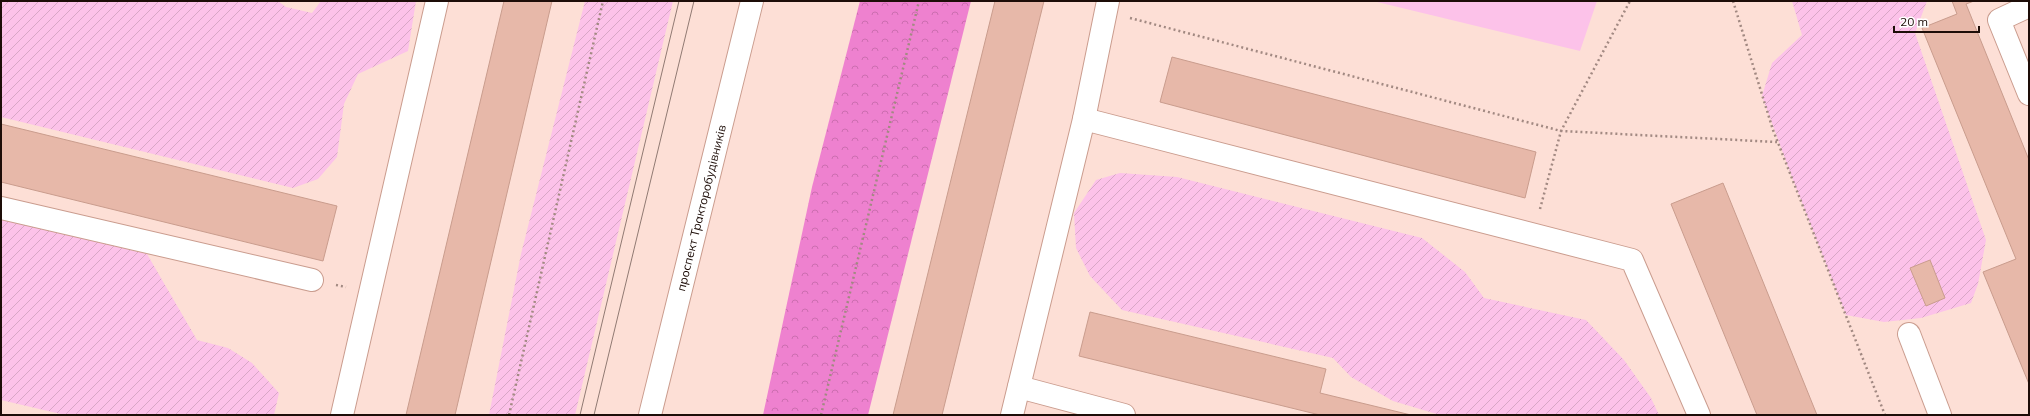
<svg xmlns="http://www.w3.org/2000/svg" width="2030" height="416" font-family="Mulish,sans-serif">
<style>
.forest{fill:url(#forest-crowns)}
.park{fill:#fcc2e9}
.garden{fill:url(#garden-furrows)}
.building{fill:#e7b8a9;stroke:#c99c8d}
.lines{fill:none;stroke-linecap:round;stroke-linejoin:round}
.minor-casing{stroke:#ca9c8e;stroke-width:24}
.path{stroke:#a28982;stroke-width:2.5;stroke-dasharray:2 3;stroke-linecap:butt}
.minor{stroke:#fff;stroke-width:22}
.tram{stroke:#917a73;stroke-width:1}
.labels{text-anchor:middle;dominant-baseline:central;stroke-width:3.5;stroke-linejoin:round;paint-order:stroke}
.street-label{font-size:12px;fill:#1d0d08;stroke:#fff}
</style>
<defs>
<pattern id="forest-crowns" width="20" height="18" patternUnits="userSpaceOnUse"><rect width="20" height="18" fill="#ee81cf"/><path d="M2 6a3 3 0 1 1 6 0M12 15a3 3 0 1 1 6 0" fill="none" stroke="#cc6eb0"/></pattern>
<pattern id="garden-furrows" width="10" height="10" patternUnits="userSpaceOnUse"><rect width="10" height="10" fill="#fcc2e9"/><path d="M-1 1l2-2M0 10L10 0M9 11l2-2" fill="none" stroke="#d8a6c6"/></pattern>
</defs>
<rect width="100%" height="100%" fill="#fddfd6"/>
<path class="forest" d="M860 1H971L868 415H763L812 187Z"/>
<path class="park" d="M1373 1H1597L1580 51Z"/>
<g class="garden">
<path d="M1 1H278L286 7 312 13 321 1H416L408 51 358 74 344 104 337 157 318 179 293 188 1 117Z"/>
<path d="M585 1H673L575 415H489L521 254Z"/>
<path d="M1792 1H1927L1915 33 1986 240 1978 284 1971 303 1921 318 1884 322 1846 315 1790 172 1762 96 1772 63 1802 35Z"/>
<path d="M1120 173 1177 177 1422 238 1465 272 1484 298 1586 320 1624 360 1651 398 1659 415H1440L1393 401 1351 377 1333 358 1122 310 1090 276 1076 248 1074 213 1096 180Z"/>
<path d="M1 218 147 254 197 340 228 348 252 363 279 393 274 415H65L1 400Z"/>
</g>
<g class="building">
<path d="M504 1H552L455 415H406Z"/>
<path d="M995 1H1044L942 415H893Z"/>
<path d="M1952 1H1974L1966 4 2029 160V384L1983 272 2016 259 1922 28 1957 14Z"/>
<path d="M1172 57 1536 152 1525 198 1160 102Z"/>
<path d="M1 124 337 206 323 261 1 182Z"/>
<path d="M1723 183 1817 415H1757L1671 204Z"/>
<path d="M1930 260 1945 298 1926 306 1910 268Z"/>
<path d="M1090 312 1326 369 1320 393 1411 415H1320L1079 356Z"/>
</g>
<g class="lines">
<defs>
<g id="minor">
<path d="M2029 6 1999 20 2029 94"/>
<path d="M1084 119 1632 260 1699 415"/>
<path d="M1 208 312 280"/>
<path d="M1909 334 1940 415"/>
<path d="M1019 387 1124 415"/>
<path d="M342 415 437 1"/>
<path d="M650 415 752 1"/>
<path d="M1012 415 1084 119 1108 1"/>
</g>
</defs>
<use href="#minor" class="minor-casing"/>
<g class="path">
<path d="M1733 1 1773 130 1885 415"/>
<path d="M1130 18 1561 131 1777 142"/>
<path d="M1540 209 1561 131 1630 1"/>
<path d="M336 285 346 287"/>
<path d="M509 415 603 1"/>
<path d="M821 415 919 1"/>
</g>
<use href="#minor" class="minor"/>
<g class="tram">
<path d="M580 415 679 1"/>
<path d="M594 415 694 1"/>
</g>
</g>
<g class="labels">
<g class="street-label">
<text transform="translate(701 208) rotate(-76)">проспект Тракторобудівників</text>
</g>
</g>
<rect width="2030" height="416" fill="none" stroke="#1d0d08" stroke-width="4"/>
<path d="M1894 26v6h85v-6" fill="none" stroke="#1d0d08" stroke-width="2"/>
<text x="1900" y="26" font-size="12" fill="#1d0d08" stroke="#ffffff" stroke-width="3" paint-order="stroke">20 m</text>
</svg>
